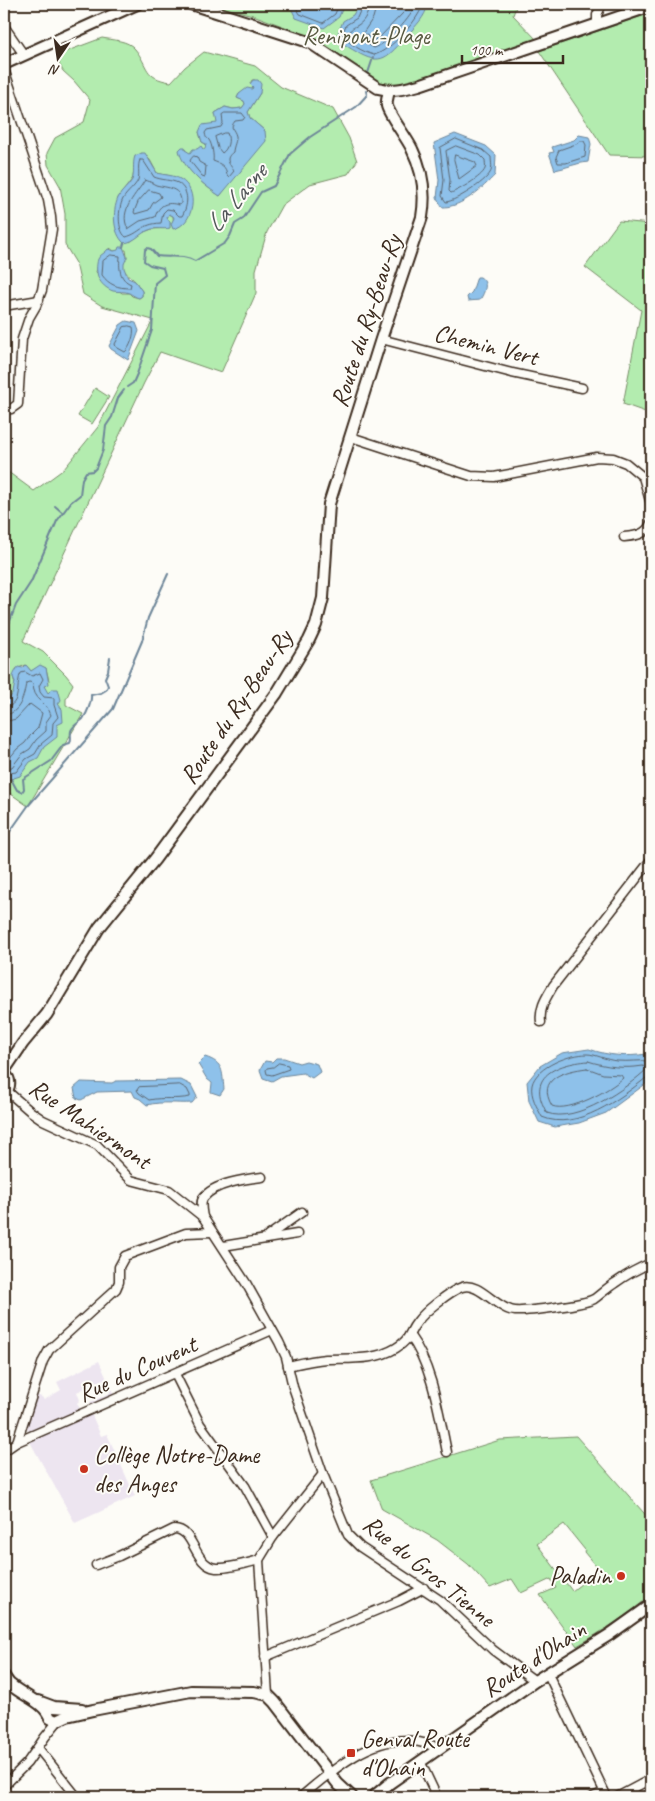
<svg xmlns="http://www.w3.org/2000/svg" width="655" height="1801" font-family="Caveat,sans-serif">
<style>
.built{fill:#ede5f0}
.green{fill:#b3ecaf;stroke:#778b66;fill-rule:evenodd}
.water{fill:#8ec1ea;stroke:#6d8598}
.lines{fill:none;stroke-linecap:round;stroke-linejoin:round}
.shore{stroke:#5c6670;stroke-width:1}
.stream{stroke:#6d8598;stroke-width:2}
.street-casing{stroke:#3b2a1e;stroke-width:11}
.secondary-casing{stroke:#3b2a1e;stroke-width:14}
.street{stroke:#fdfcf7;stroke-width:8}
.secondary{stroke:#fdfcf7;stroke-width:10}
.poi-dot{fill:#c8321e;stroke:#fdfcf7;stroke-width:2}
.labels{text-anchor:middle;dominant-baseline:central;stroke-width:4;stroke-linejoin:round;paint-order:stroke}
.park-label{font-size:25px;fill:#595a42;stroke:#fdfcf7}
.street-label{font-size:25px;fill:#3b2a1e;stroke:#fdfcf7}
.poi-label{font-size:25px;fill:#3b2a1e;stroke:#fdfcf7;text-anchor:start}
.water-label{font-size:26px;font-style:italic;fill:#54575b;stroke:#fdfcf7}
</style>
<rect width="100%" height="100%" fill="#fdfcf7"/>
<filter id="ink" filterUnits="userSpaceOnUse"><feTurbulence type="fractalNoise" baseFrequency=".02" numOctaves="2"/><feDisplacementMap in="SourceGraphic" scale="10" xChannelSelector="R" yChannelSelector="G"/><feConvolveMatrix kernelMatrix="1 2 1 2 8 2 1 2 1" color-interpolation-filters="sRGB"/></filter>
<g filter="url(#ink)">
<g class="built">
<path d="M99 1361 114 1395 92 1405 90 1402 110 1393 103 1379 77 1392 80 1400 77 1403 81 1411 31 1435 26 1427 30 1417 28 1414 35 1395 42 1397 44 1400 61 1390 57 1382Z"/>
<path d="M91 1413 101 1436 107 1434 135 1496 75 1523 30 1442Z"/>
</g>
<g class="green">
<path d="M210 4H517L513 15 538 41 424 79 388 87 371 79 316 42 317 39 253 15Z"/>
<path d="M651 13V156L609 155 539 51Z"/>
<path d="M102 38C112 40 128 40 135 49 149 66 143 78 171 82L185 67 204 52 255 66 281 87 333 109 349 138 357 161 348 174 310 184 282 205 267 232 256 270V293L221 373 160 352 144 383 23 641 43 652 66 675 73 684 66 699V705L83 714 28 806 4 789V469L34 491 64 469 98 427 153 320 102 306 83 294 76 263 65 245V214L60 186 48 165 47 153 55 138 84 122 90 100 74 81 63 71 59 64 62 53ZM252 80H255L260 93 248 112 250 118 265 131 220 196C205 186 188 173 182 156L185 147V150L190 154 201 147 204 150 205 149 206 144 202 142 199 132 218 123 215 113 225 107 233 109 242 108 245 104 244 101 237 98 239 94 252 90 253 87 250 84ZM142 153 150 160 157 173 175 177 174 229 173 216 169 214 167 218 170 223 169 228 152 229 144 232 130 242 118 198 133 178 135 157ZM110 248 114 251 126 250 127 257C118 270 127 273 135 281 138 284 139 288 142 291V296L139 298 132 296 129 293H122L96 272C101 255 96 261 110 248ZM26 665 31 671 41 666 46 668 49 681 44 687 10 699C15 692 16 685 13 677L16 674V669Z"/>
<path d="M619 221 651 224V414L623 404 641 310 585 267Z"/>
<path d="M95 388 109 397 92 424 78 416Z"/>
<path d="M576 1436 651 1521V1595C628 1615 603 1631 577 1646L540 1595 556 1588 551 1579 521 1593 512 1579 490 1588 468 1564 437 1540 382 1509 371 1480 500 1440ZM564 1524 585 1550 584 1552 599 1570 572 1591 537 1544Z"/>
</g>
<g class="water">
<path d="M289 4H344L339 17 324 28 296 18Z"/>
<path d="M359 4H428C425 18 416 25 407 36 388 56 382 68 355 51 348 47 341 43 337 36L343 21 353 15Z"/>
<path d="M253 80H258L261 84 260 93 248 112 250 118 265 131 266 141 220 196C206 187 182 168 179 150L182 147H185V150L190 153 193 149H197L201 146 203 149H205L206 144 202 142 199 132 202 125 217 123 215 113 225 107 233 109 242 108 245 104 244 101 237 98 239 94 247 88 252 89 253 87 250 84Z"/>
<path d="M455 134 486 146 496 155 495 175C483 188 461 208 442 207L437 198 439 180 434 143Z"/>
<path d="M579 135 589 137 591 144 588 162C576 163 566 168 555 170L549 153 554 152 552 147 574 140Z"/>
<path d="M142 153H145L157 173C164 175 174 175 180 179 200 190 194 225 173 229L171 224 174 218 173 216 169 214 167 218 170 222V228C163 230 156 227 149 230 140 233 135 242 124 243 113 233 112 212 118 198 121 191 129 186 132 180 135 173 132 164 135 156Z"/>
<path d="M119 247H123L127 257 124 264V268L128 278 135 281 142 291V296L139 298C135 297 133 295 129 293 125 291 118 292 113 291 99 286 94 273 98 259 100 254 106 253 108 249L114 251 118 250Z"/>
<path d="M477 277H480C489 283 485 291 480 300L468 301 467 297 472 292Z"/>
<path d="M126 321 136 323 139 331 128 360 111 349 109 346 120 325Z"/>
<path d="M26 665 31 671 40 665 46 668 49 684 44 686 48 693 52 689H58L61 700 58 704 62 709 63 722 57 725V737L44 747 38 758 30 762 20 776 8 780 4 778V706L13 693 15 682 13 677C13 675 17 668 18 667L23 668Z"/>
<path d="M589 1049C609 1056 626 1057 647 1054L651 1058V1080L606 1113 579 1123 555 1127 539 1122 529 1101 527 1082 540 1066 562 1053Z"/>
<path d="M205 1057C224 1063 222 1071 224 1089L220 1095 211 1092 212 1083 207 1079 198 1064Z"/>
<path d="M276 1058H284L299 1063 306 1061 317 1064 320 1072 312 1078 303 1073 281 1076 272 1081 263 1078 260 1070 265 1061 272 1062Z"/>
<path d="M181 1080 191 1085 197 1097 192 1103C177 1104 162 1101 147 1105L140 1099 135 1097 132 1091 97 1092 81 1100 76 1098 74 1088 81 1082 112 1083 116 1081Z"/>
</g>
<g class="lines">
<g class="shore">
<path d="M294 4 300 14 323 23 335 14 339 4"/>
<path d="M363 4 357 18 346 25 342 35C349 44 363 52 374 55 390 51 419 20 423 4"/>
<path d="M370 4C369 11 365 21 358 25 353 28 351 28 349 33L374 48C386 45 413 16 416 4"/>
<path d="M377 4 373 18 363 33 374 40 379 38 403 13 409 4"/>
<path d="M225 113H242L245 117 243 120 235 121C229 129 234 128 236 136 237 140 233 147 233 152 224 159 229 163 234 171L229 177 227 175C226 166 221 164 213 161 214 156 212 144 209 140 204 134 207 141 205 133L207 130 221 127 223 123 222 115Z"/>
<path d="M224 133H227C230 140 228 149 222 153L218 148 215 137Z"/>
<path d="M456 139 483 150 491 157C491 162 493 169 490 173 485 182 456 201 446 202L442 196 444 180 440 148Z"/>
<path d="M581 141H584L586 145 585 157 566 163H558L556 157 559 150 576 144Z"/>
<path d="M456 146 480 155 485 160C485 162 486 167 485 169 482 177 459 190 451 193L449 191 450 180 446 151Z"/>
<path d="M455 155 475 162 477 166 459 179 454 160Z"/>
<path d="M194 156 197 157 199 162 206 166 205 177 202 176 190 161 191 159Z"/>
<path d="M140 160H143L154 177C161 180 172 180 178 183 190 191 188 206 182 216H179L173 210 167 209 163 213 161 223C141 224 141 233 126 237 117 230 118 209 123 199 127 192 135 187 138 180 140 173 137 166 140 160Z"/>
<path d="M145 180C149 181 152 183 156 185 167 188 182 187 181 204L179 205C166 201 159 205 155 217L140 221 128 229C118 210 137 194 145 180Z"/>
<path d="M149 190 159 193 161 197 153 203 149 210 135 214 134 212 138 202Z"/>
<path d="M111 255 120 256C119 268 119 279 131 284L130 288C118 288 109 285 102 275L103 261Z"/>
<path d="M129 326 133 327C135 334 130 348 125 352L116 347 115 344 124 327Z"/>
<path d="M4 708C23 705 15 684 21 673L25 672 32 676 40 673 43 679 39 686 40 692 44 697 54 698V705L58 717 53 723 52 735 41 744 35 754 26 759 16 772 4 774"/>
<path d="M4 715C20 714 24 696 26 683L29 682 33 683C33 701 46 700 51 715L46 722V731L36 740 30 749 22 754 12 767 4 768"/>
<path d="M4 722 16 719 30 704 42 713 38 728 30 736 25 743 17 749 8 760H4"/>
<path d="M588 1061C607 1067 624 1069 643 1066L647 1069C627 1088 576 1124 547 1113 525 1076 556 1064 588 1061Z"/>
<path d="M651 1061C640 1060 629 1062 617 1061 606 1060 595 1054 587 1054 571 1054 536 1066 532 1085 530 1096 537 1107 542 1117 576 1132 621 1098 646 1078L651 1077"/>
<path d="M279 1063 288 1065 289 1069 272 1075 267 1074 266 1070 267 1068 273 1067Z"/>
<path d="M587 1068 603 1074 621 1075 623 1078C610 1090 569 1113 552 1106 536 1078 564 1071 587 1068Z"/>
<path d="M180 1085 187 1089 190 1095V1097C176 1100 163 1097 149 1100L139 1093 137 1090 139 1087Z"/>
</g>
<g class="stream">
<path d="M367 76 373 58"/>
<path d="M123 247 124 243"/>
<path d="M127 387 133 383 137 374 152 330 155 283 165 275 163 268 150 265 144 261 145 250 147 248 151 249 157 256C170 258 183 254 195 261L225 243 230 236 235 224 243 219 261 192 274 186 290 154 310 137 356 107 367 95 366 91"/>
<path d="M55 506 63 513"/>
<path d="M4 637 16 605 31 582 57 521 71 502 80 495 82 479 86 472 93 471 96 468 103 450 106 426 112 417 118 398 124 390"/>
<path d="M11 779 17 790 22 792 24 789 23 779 51 761 63 745 70 743C72 738 70 736 71 731 73 725 79 723 83 719 87 713 92 702 91 695L101 693 106 690 108 686 105 678 108 671 110 658"/>
<path d="M4 840 28 806 113 709 142 641 148 618 168 574"/>
</g>
<defs>
<g id="street">
<path d="M597 24V15L602 4"/>
<path d="M4 26 24 55"/>
<path d="M4 69 48 200 51 217 52 229 42 290 36 306 29 318 22 339 18 404 11 409 4 410"/>
<path d="M4 306 39 300"/>
<path d="M381 339 512 373 582 388"/>
<path d="M351 437 471 476 494 477 597 457 613 458 626 463 643 477 651 504"/>
<path d="M624 537C635 536 646 535 651 523"/>
<path d="M541 1022C539 1008 546 998 553 986L651 860"/>
<path d="M7 1091 30 1111 43 1120 97 1145 131 1180 169 1190 203 1217 246 1283 279 1342 286 1357 293 1387 323 1474 348 1535 360 1547 440 1600 493 1650 535 1681"/>
<path d="M203 1217C202 1211 200 1203 203 1198 214 1183 246 1179 262 1177"/>
<path d="M268 1236 302 1212"/>
<path d="M223 1246 297 1234"/>
<path d="M410 1336C433 1367 439 1415 447 1452"/>
<path d="M288 1366C301 1363 313 1360 326 1359 349 1358 375 1361 396 1348 411 1339 408 1333 417 1322 424 1312 450 1291 462 1287 479 1281 497 1310 515 1311 526 1312 586 1304 594 1299 601 1294 607 1288 615 1283 626 1275 639 1268 651 1263"/>
<path d="M175 1374 200 1424 245 1486 273 1537"/>
<path d="M17 1442 272 1330"/>
<path d="M4 1451 17 1442 43 1361 49 1350 116 1289 119 1282V1267L125 1256 186 1233 212 1232"/>
<path d="M96 1565 119 1556 174 1529C195 1529 193 1565 216 1568 227 1569 248 1563 259 1560"/>
<path d="M265 1657 399 1601 424 1588"/>
<path d="M548 1674 607 1797"/>
<path d="M268 1695 259 1560 273 1537 323 1474"/>
<path d="M38 1748 77 1797"/>
<path d="M420 1761 437 1797"/>
<path d="M4 1786 27 1763 45 1737 58 1721"/>
<path d="M301 1797C330 1772 371 1735 413 1741 422 1742 431 1745 439 1748"/>
<path d="M593 1797 604 1792"/>
<path d="M617 1797 651 1779"/>
</g>
<g id="secondary">
<path d="M191 4 309 42 378 88C393 92 404 89 419 85L651 6"/>
<path d="M4 64 137 4"/>
<path d="M4 1071 23 1043 47 1014 99 928 155 859 277 693 309 640 316 625 323 598 329 504 381 339 422 217C426 193 423 171 412 149 407 138 389 115 387 106 386 102 388 95 389 91"/>
<path d="M4 1073C11 1079 11 1087 4 1094"/>
<path d="M4 1676C6 1679 8 1683 11 1685 23 1696 45 1702 50 1718L56 1721 67 1716 93 1710 191 1691 254 1692 268 1695 275 1702 338 1784 352 1797"/>
<path d="M38 1701 54 1707 82 1709"/>
<path d="M373 1797 390 1783 535 1681 609 1635 651 1605"/>
</g>
</defs>
<use href="#street" class="street-casing"/>
<use href="#secondary" class="secondary-casing"/>
<use href="#street" class="street"/>
<use href="#secondary" class="secondary"/>
</g>
</g>
<g class="poi-dot">
<circle cx="84" cy="1469" r="5"/>
<circle cx="621" cy="1576" r="5"/>
<rect x="346" y="1748" width="10" height="10" rx="2.5"/>
</g>
<g class="labels">
<g class="park-label">
<text x="366" y="36">Renipont-Plage</text>
</g>
<g class="street-label">
<text transform="translate(366 321) rotate(-72)">Route du Ry-Beau-Ry</text>
<text transform="translate(486 345) rotate(14)">Chemin Vert</text>
<text transform="translate(236 707) rotate(-56)">Route du Ry-Beau-Ry</text>
<text transform="translate(90 1124) rotate(34)">Rue Mahiermont</text>
<text transform="translate(137 1369) rotate(-24)">Rue du Couvent</text>
<text transform="translate(429 1571) rotate(39)">Rue du Gros Tienne</text>
<text transform="translate(534 1659) rotate(-33)">Route d'Ohain</text>
</g>
<g class="poi-label">
<text x="94" y="1455">Collège Notre-Dame<tspan x="94" dy="29">des Anges</tspan></text>
<text x="611" y="1576" text-anchor="end">Paladin</text>
<text x="361" y="1739">Genval Route<tspan x="361" dy="29">d'Ohain</tspan></text>
</g>
<g class="water-label">
<text transform="translate(236 198) rotate(-50)">La Lasne</text>
</g>
</g>
<rect width="655" height="1801" fill="none" stroke="#fdfcf7" stroke-width="20"/>
<rect x="10" y="10" width="635" height="1781" fill="none" stroke="#3b2a1e" stroke-width="2" filter="url(#ink)"/>
<g transform="translate(58 58) rotate(193)" stroke="#fdfcf7" stroke-width="4" paint-order="stroke">
<path d="M0-4L9 19L0 12L-9 19Z" fill="#3b2a1e"/>
<text y="-8" font-size="14" font-weight="bold" text-anchor="middle" fill="#3b2a1e">N</text>
</g>
<path d="M462 55v8h101v-8" fill="none" stroke="#3b2a1e" stroke-width="2.5"/>
<text x="470" y="55" font-size="15" fill="#3b2a1e" stroke="#fdfcf7" stroke-width="4" paint-order="stroke">100 m</text>
</svg>
